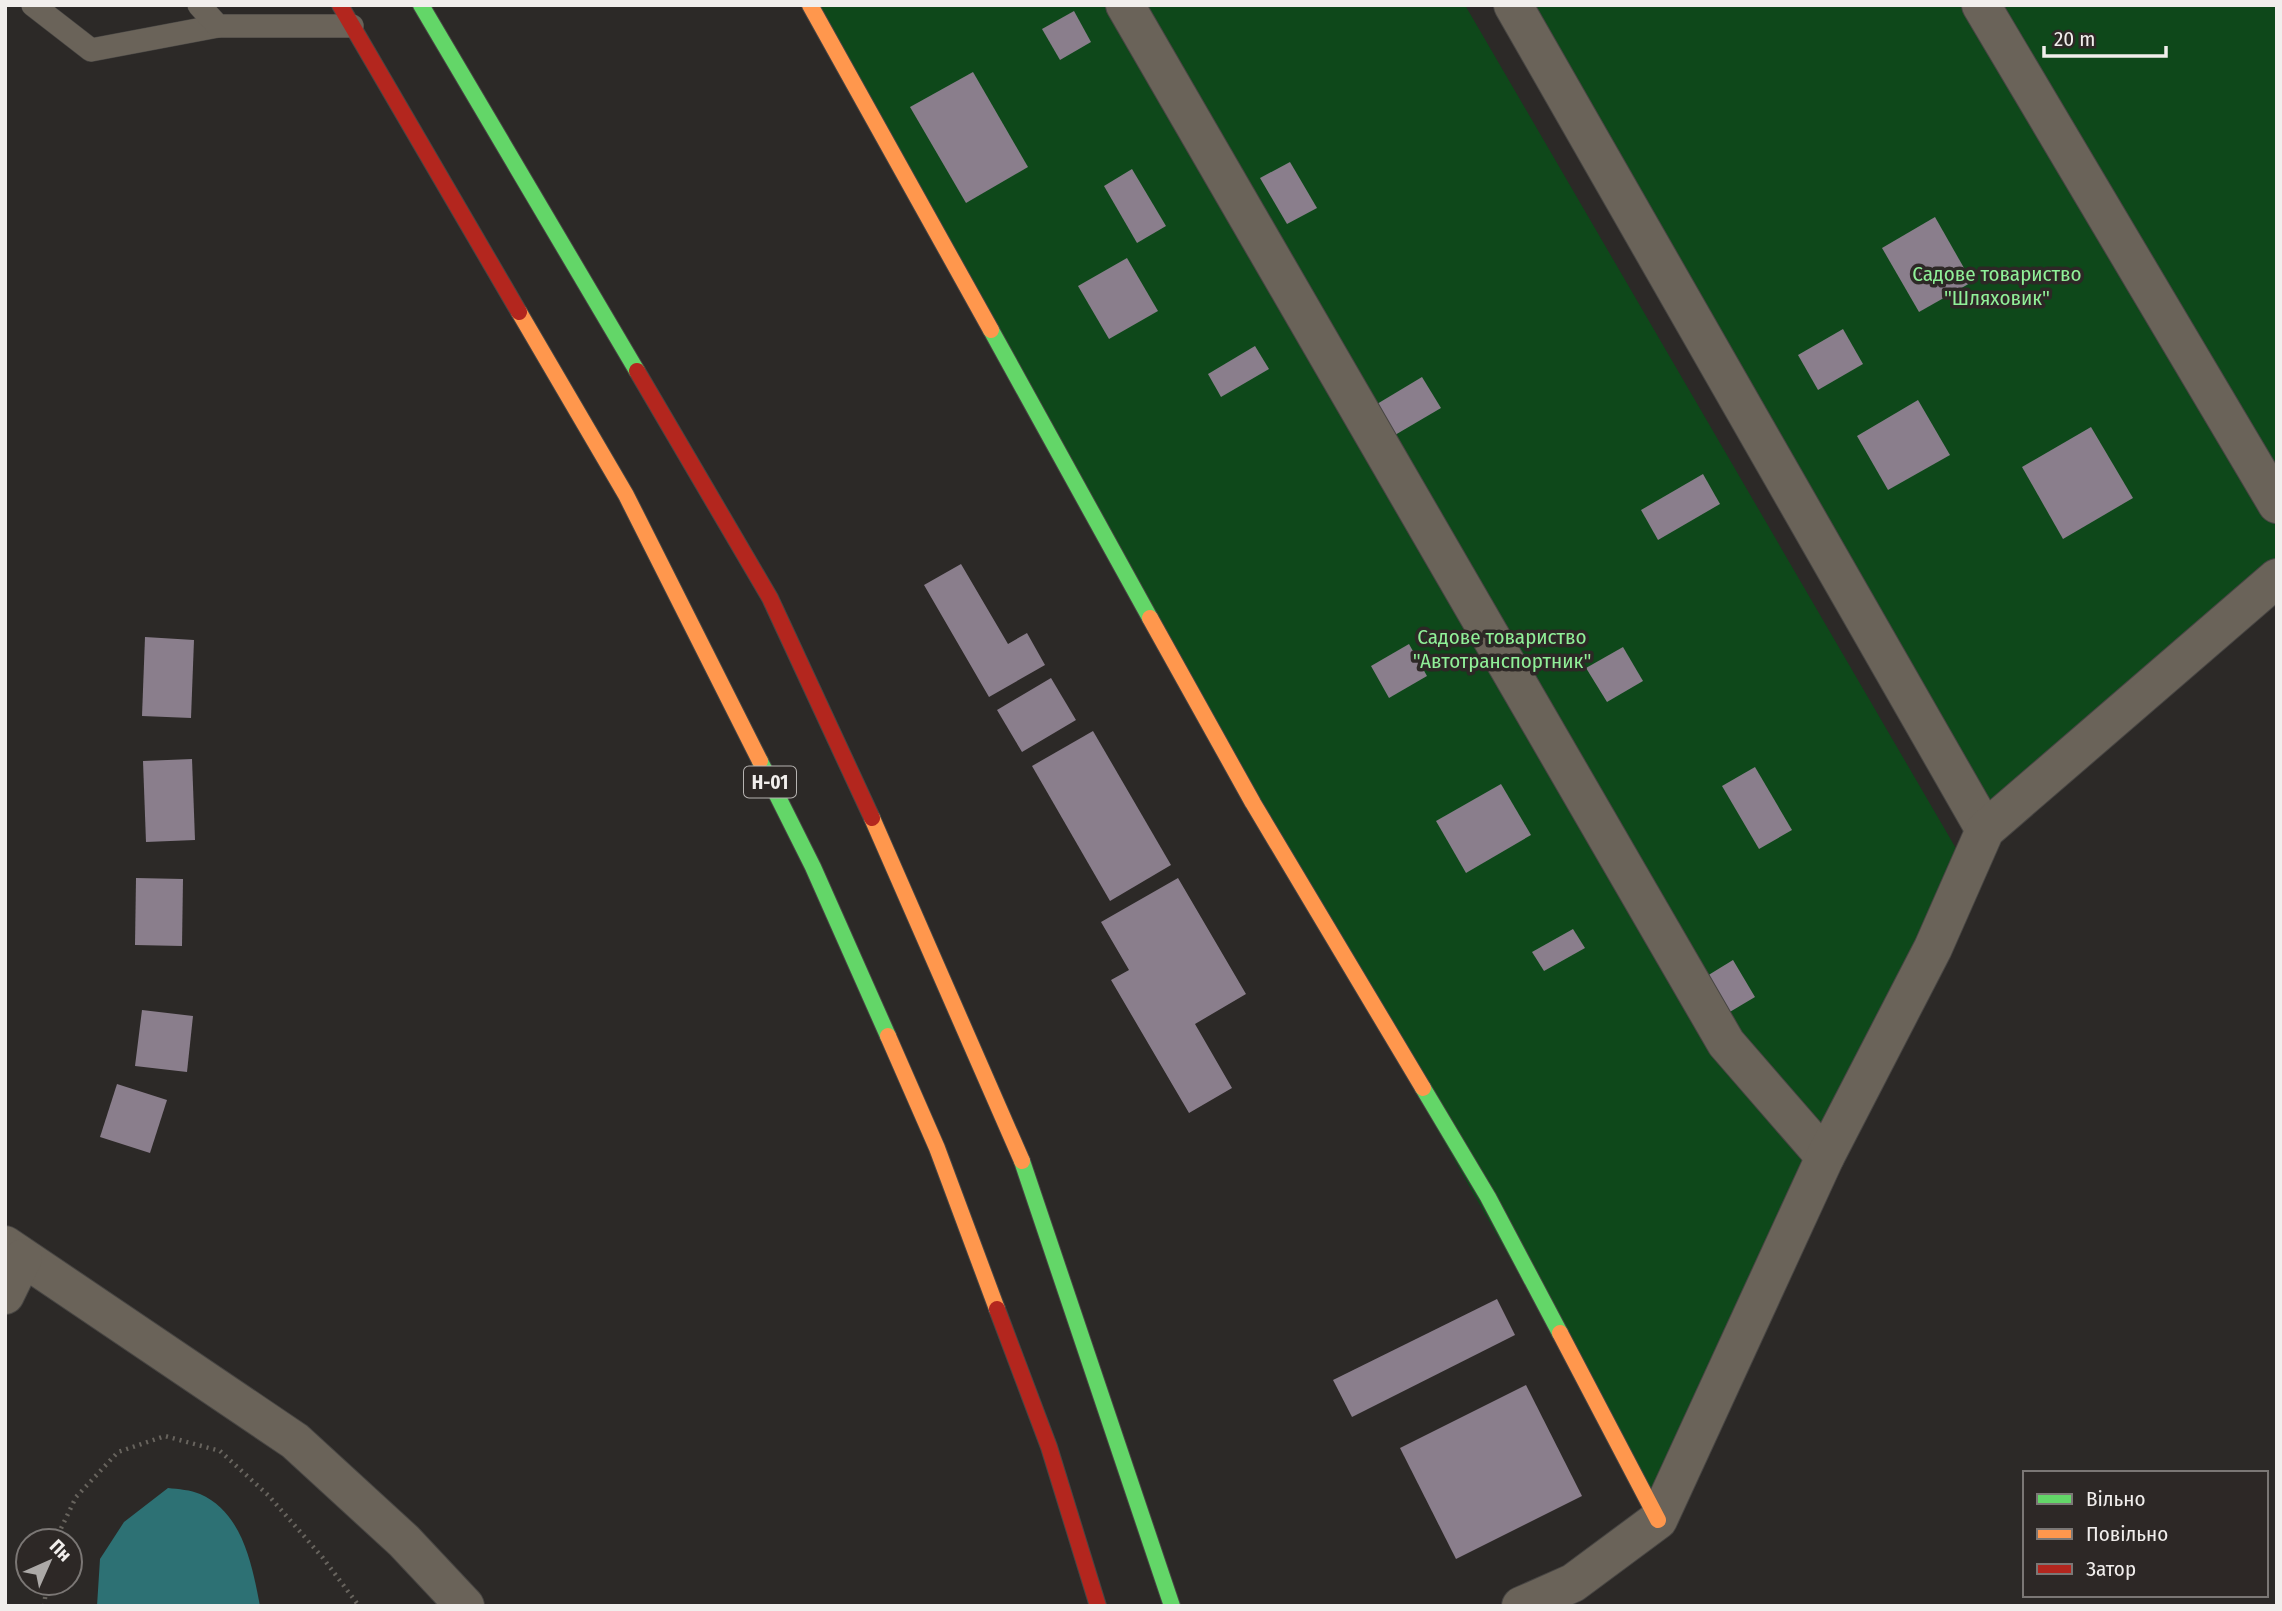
<svg xmlns="http://www.w3.org/2000/svg" width="2282" height="1611" font-family="'Fira Sans Condensed',sans-serif">
<style>
.green{fill:#0e481a}
.water{fill:#2d7174}
.building{fill:#8a7e8c}
.lines{fill:none;stroke-linecap:round;stroke-linejoin:round}
.lane-casing{stroke:#474543;stroke-width:24}
.street-casing{stroke:#474543;stroke-width:40}
.fast-casing{stroke:#474543;stroke-width:18}
.slow-casing{stroke:#474543;stroke-width:18}
.jam-casing{stroke:#474543;stroke-width:18}
.path{stroke:#68645e;stroke-width:4.5;stroke-dasharray:2 5;stroke-linecap:butt}
.lane{stroke:#6a6359;stroke-width:23}
.street{stroke:#6a6359;stroke-width:38}
.fast{stroke:#63d668;stroke-width:16}
.slow{stroke:#ff974d;stroke-width:16}
.jam{stroke:#b3261e;stroke-width:16}
.labels{text-anchor:middle;dominant-baseline:central;stroke-width:7;stroke-linejoin:round;paint-order:stroke}
.shield{fill:#2d2826;stroke:#b6b3b1;stroke-width:2}
.shield-label{font-size:19px;font-weight:bold;fill:#f1eeec}
.park-label{font-size:21px;fill:#90f098;stroke:#2d2826}
</style>
<rect width="100%" height="100%" fill="#2c2927"/>
<g class="green">
<path d="M801 5H1465L1968 869 1658 1520Z"/>
<path d="M1513 5H2277V578L1985 830Z"/>
</g>
<path class="water" d="M168 1488C178 1489 191 1490 200 1494 243 1513 252 1565 260 1606H97L100 1559 124 1522Z"/>
<g class="building">
<path d="M1074 11 1091 42 1060 60 1042 29Z"/>
<path d="M973 72 1028 167 966 203 910 107Z"/>
<path d="M1290 162 1317 208 1287 224 1260 178Z"/>
<path d="M1132 169 1166 226 1137 243 1104 186Z"/>
<path d="M1935 217 1972 282 1919 312 1882 248Z"/>
<path d="M1127 258 1158 311 1109 339 1078 286Z"/>
<path d="M1843 329 1863 364 1818 390 1798 355Z"/>
<path d="M1255 346 1269 369 1221 397 1208 374Z"/>
<path d="M1422 377 1441 408 1395 435 1377 404Z"/>
<path d="M1918 400 1950 455 1888 490 1857 436Z"/>
<path d="M2091 427 2133 498 2063 539 2022 467Z"/>
<path d="M1703 474 1720 504 1658 540 1641 510Z"/>
<path d="M961 564 1008 644 1027 633 1045 665 989 697 924 585Z"/>
<path d="M145 637 194 640 191 718 142 716Z"/>
<path d="M1409 644 1427 676 1389 698 1371 666Z"/>
<path d="M1623 647 1643 681 1607 702 1586 668Z"/>
<path d="M1051 678 1076 720 1022 752 997 710Z"/>
<path d="M1093 731 1171 865 1110 901 1032 766Z"/>
<path d="M192 759 195 840 146 842 143 761Z"/>
<path d="M1755 767 1792 830 1759 849 1722 786Z"/>
<path d="M1501 784 1531 835 1466 873 1436 821Z"/>
<path d="M136 878 183 879 182 946 135 945Z"/>
<path d="M1178 878 1246 994 1195 1024 1232 1088 1189 1113 1111 980 1129 970 1101 922Z"/>
<path d="M1573 929 1585 948 1544 971 1532 952Z"/>
<path d="M1733 960 1755 997 1723 1016 1702 979Z"/>
<path d="M142 1010 193 1016 187 1072 135 1066Z"/>
<path d="M117 1084 167 1100 150 1153 100 1137Z"/>
<path d="M1497 1299 1515 1335 1352 1417 1333 1380Z"/>
<path d="M1526 1385 1582 1496 1456 1559 1400 1448Z"/>
</g>
<g class="lines">
<defs>
<g id="lane">
<path d="M33 5 91 50 218 26"/>
<path d="M199 5 218 26H352"/>
</g>
<g id="street">
<path d="M1125 5 1726 1043 1825 1157"/>
<path d="M1513 5 1985 830"/>
<path d="M1981 5 2277 504"/>
<path d="M5 1245 295 1441 404 1541 465 1606"/>
<path d="M5 1295 23 1258"/>
<path d="M1521 1606 1573 1583 1658 1520 1825 1157 1933 948 1985 830 2277 578"/>
</g>
<g id="fast">
<path d="M421 5 637 371"/>
<path d="M991 330 1150 618"/>
<path d="M760 761 813 867 888 1036"/>
<path d="M1423 1088 1488 1197 1560 1333"/>
<path d="M1022 1161 1172 1606"/>
</g>
<g id="slow">
<path d="M810 5 991 330"/>
<path d="M519 312 626 495 760 761"/>
<path d="M1150 618 1253 803 1423 1088"/>
<path d="M872 818 1022 1161"/>
<path d="M888 1036 937 1148 997 1309"/>
<path d="M1560 1333 1658 1520"/>
</g>
<g id="jam">
<path d="M340 5 519 312"/>
<path d="M637 371 770 598 872 818"/>
<path d="M997 1309 1049 1447 1098 1606"/>
</g>
</defs>
<use href="#lane" class="lane-casing"/>
<use href="#street" class="street-casing"/>
<use href="#fast" class="fast-casing"/>
<use href="#slow" class="slow-casing"/>
<use href="#jam" class="jam-casing"/>
<g class="path">
<path d="M55 1541 76 1497 118 1452 165 1436 220 1451 269 1496 323 1558 359 1606"/>
<path d="M44 1606 47 1583"/>
</g>
<use href="#lane" class="lane"/>
<use href="#street" class="street"/>
<use href="#fast" class="fast"/>
<use href="#slow" class="slow"/>
<use href="#jam" class="jam"/>
</g>
<g class="labels">
<rect class="shield" x="744" y="766.5" width="52" height="31" rx="5"/>
<g class="shield-label">
<text x="770" y="782">Н-01</text>
</g>
<g class="park-label">
<text x="1997" y="274">Садове товариство<tspan x="1997" dy="24">"Шляховик"</tspan></text>
<text x="1502" y="637">Садове товариство<tspan x="1502" dy="24">"Автотранспортник"</tspan></text>
</g>
</g>
<rect width="2282" height="1611" fill="none" stroke="#f1eeec" stroke-width="14"/>
<rect x="2023" y="1471" width="245" height="126" fill="#2d2826" stroke="#7b7775" stroke-width="2"/>
<rect x="2037" y="1494" width="35" height="10" fill="#63d668" stroke="#7b7775" stroke-width="2"/>
<text x="2086" y="1506" font-size="21" fill="#f1eeec">Вільно</text>
<rect x="2037" y="1529" width="35" height="10" fill="#ff974d" stroke="#7b7775" stroke-width="2"/>
<text x="2086" y="1541" font-size="21" fill="#f1eeec">Повільно</text>
<rect x="2037" y="1564" width="35" height="10" fill="#b3261e" stroke="#7b7775" stroke-width="2"/>
<text x="2086" y="1576" font-size="21" fill="#f1eeec">Затор</text>
<g transform="translate(49 1562) rotate(45)"><circle r="33" fill="#2d2826" stroke="#7b7775" stroke-width="2"/>
<path d="M0-5L12 26L0 18L-12 26Z" fill="#aca9a7"/>
<text y="-10" font-size="19" font-weight="bold" text-anchor="middle" fill="#f1eeec">Пн</text>
</g>
<path d="M2044 46v10h122v-10" fill="none" stroke="#f1eeec" stroke-width="3.5"/>
<text x="2054" y="46" font-size="21" fill="#f1eeec" stroke="#2d2826" stroke-width="5" paint-order="stroke">20 m</text>
</svg>
